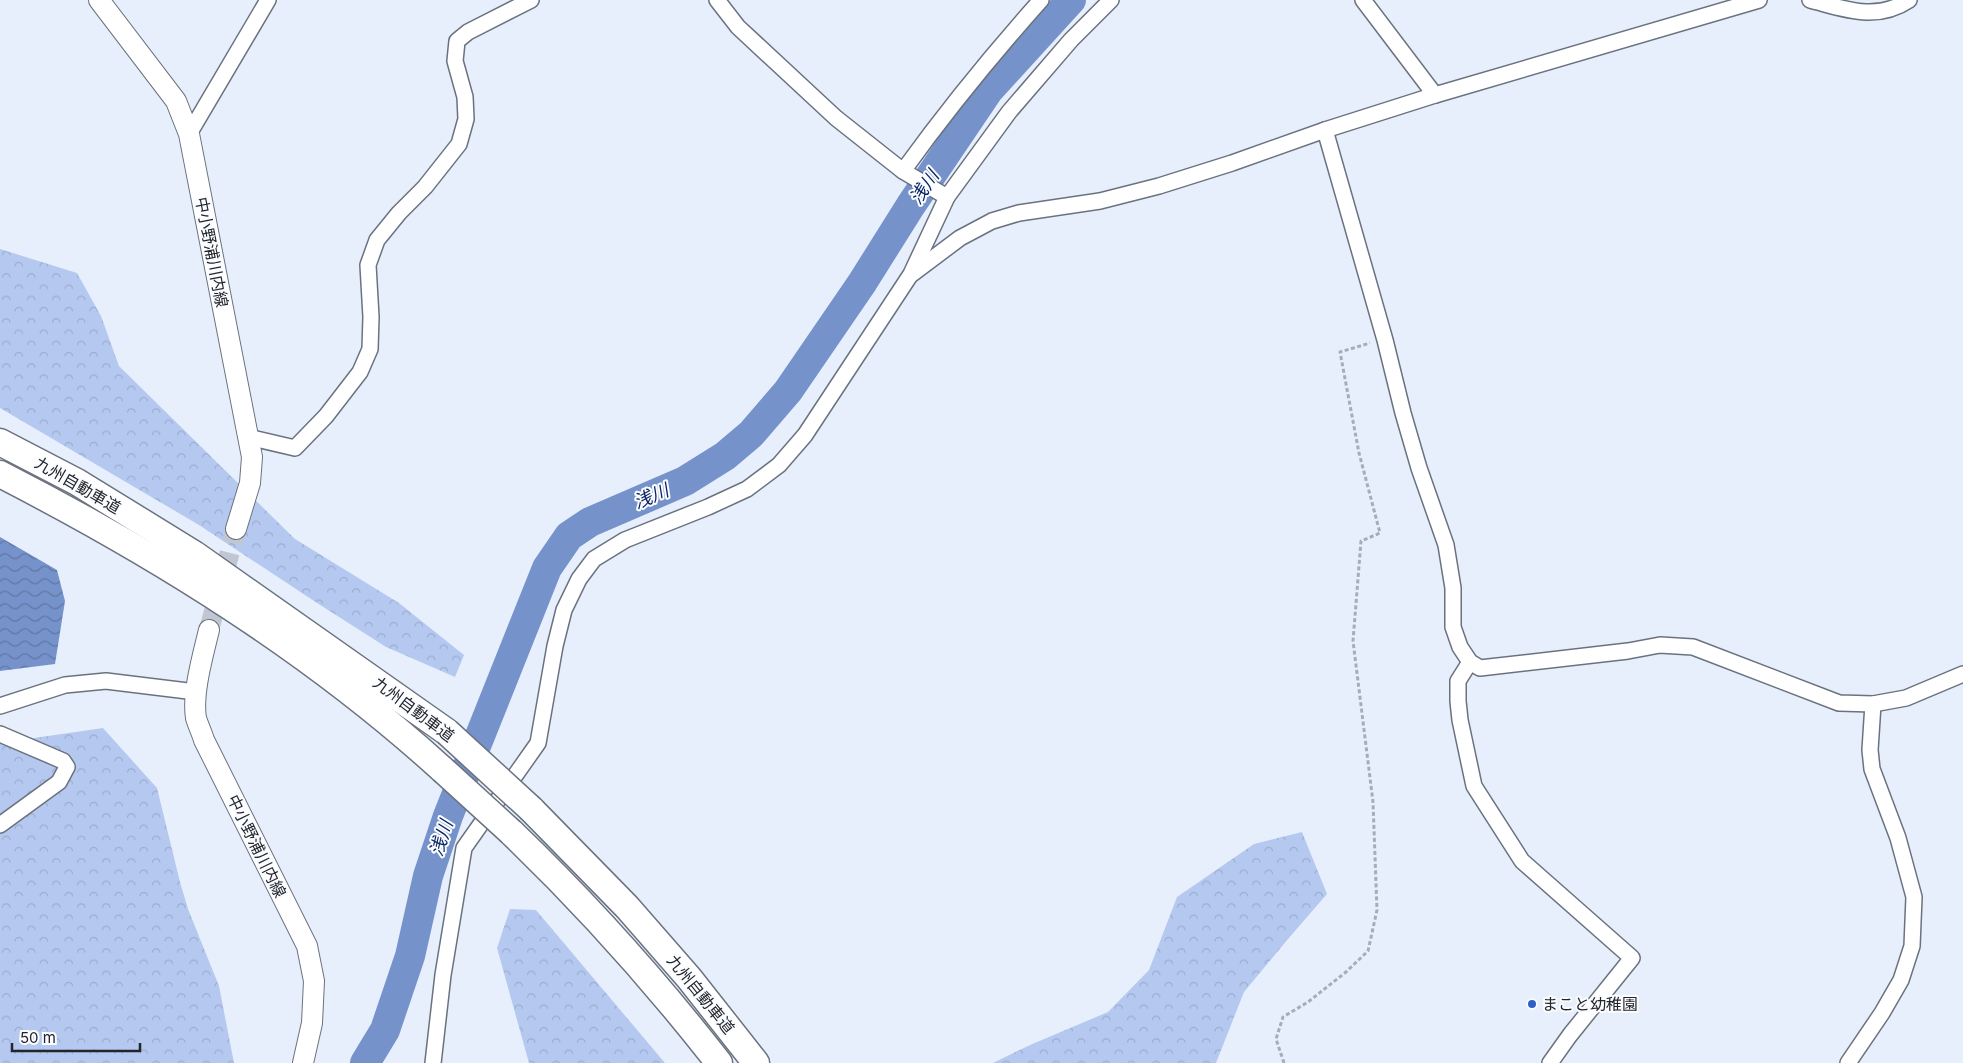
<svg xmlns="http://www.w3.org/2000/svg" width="1963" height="1063" font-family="Inter,'Noto Sans JP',sans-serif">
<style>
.forest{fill:url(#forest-crowns)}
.water{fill:url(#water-waves)}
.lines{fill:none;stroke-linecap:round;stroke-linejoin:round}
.river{stroke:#7692cb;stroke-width:30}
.secondary-tunnel{stroke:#c0c7d3;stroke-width:20;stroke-dasharray:20 10;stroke-linecap:butt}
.street-casing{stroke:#6b727f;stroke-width:18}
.secondary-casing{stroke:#6b727f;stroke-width:22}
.highway-casing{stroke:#6b727f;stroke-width:29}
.path{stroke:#a7adb8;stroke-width:3;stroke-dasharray:4 2.5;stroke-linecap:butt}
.street{stroke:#fff;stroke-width:15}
.secondary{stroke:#fff;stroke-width:20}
.highway{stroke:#fff;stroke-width:26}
.highway-bridge-casing{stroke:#6b727f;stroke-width:29;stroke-linecap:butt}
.highway-bridge{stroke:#fff;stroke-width:26}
.poi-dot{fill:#2e5dcc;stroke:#fafcff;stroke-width:2}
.labels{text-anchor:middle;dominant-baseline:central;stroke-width:4;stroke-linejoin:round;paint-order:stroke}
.street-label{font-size:16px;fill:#22252a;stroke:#fafcff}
.poi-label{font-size:16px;fill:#22252a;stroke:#fafcff;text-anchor:start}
.water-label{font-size:18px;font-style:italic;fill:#0b2567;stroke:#fafcff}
</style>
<defs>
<pattern id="forest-crowns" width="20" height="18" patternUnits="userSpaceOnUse" patternTransform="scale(1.25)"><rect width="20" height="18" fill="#b5c9f0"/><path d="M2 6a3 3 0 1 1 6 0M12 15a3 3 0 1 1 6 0" fill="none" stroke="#9bacce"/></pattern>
<pattern id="water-waves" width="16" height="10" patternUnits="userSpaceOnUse" patternTransform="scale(1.25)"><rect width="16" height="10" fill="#7692cb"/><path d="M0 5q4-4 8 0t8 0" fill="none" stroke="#6077a5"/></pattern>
</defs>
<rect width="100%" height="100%" fill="#e7effd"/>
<g class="forest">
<path d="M0 249 77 273 101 316 119 366 295 539 399 603 464 655 455 677 386 647 314 601 199 525 0 408Z"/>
<path d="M103 728 157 788 180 882 188 909 219 986 234 1063H0V743Z"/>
<path d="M1302 832 1327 894 1288 939 1244 992 1216 1063H993L1030 1045 1108 1012 1149 970 1177 897 1254 844Z"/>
<path d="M510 909 536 910 665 1063H529L497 948Z"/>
</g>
<path class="water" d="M0 537 57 570 65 601 55 664 0 671Z"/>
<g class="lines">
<path class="river" d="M365 1063 385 1030 410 956 428 876 448 816 547 568 569 536 590 522 685 481 725 456 751 434 788 391 862 283 911 205 988 91 1071 0"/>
<path class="secondary-tunnel" d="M209 630 236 529"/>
<defs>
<g id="street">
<path d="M717 0 738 27 836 118 903 171 947 197"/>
<path d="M1363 0 1435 95"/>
<path d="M1810 0C1845 9 1876 22 1909 0"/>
<path d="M1325 130 1385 340 1403 413 1419 468 1446 545 1453 588V627L1460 647 1470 662 1480 668 1628 651 1660 645 1693 647 1839 703 1873 704 1906 698 1963 674"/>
<path d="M189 134 268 0"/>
<path d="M903 171C947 110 991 56 1041 0"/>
<path d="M912 274 960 238 992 221 1019 213 1100 201 1159 186 1232 163 1325 130 1435 95 1759 0"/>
<path d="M248 437 295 448 326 416 360 372 370 349 371 317 368 265 377 240 399 213 425 187 459 144 466 119 465 97 455 61 457 41 468 32 531 0"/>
<path d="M1470 662 1458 681V701L1460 720 1474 786 1522 861 1632 958 1570 1035 1550 1063"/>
<path d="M0 706 65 685 106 681 196 692"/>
<path d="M0 734 63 761 67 767 59 782 0 825"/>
<path d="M433 1063 443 975 464 848 538 743 555 646 564 610 579 579 594 559 625 540 708 507 747 489 779 465 805 435 911 274 947 197 1009 112 1071 40 1111 0"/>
<path d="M1848 1063 1882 1013 1901 980 1912 946 1914 897 1898 838 1872 769 1870 750 1873 704"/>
</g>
<g id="secondary">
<path d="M99 0 176 101 189 134 252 457 250 483 236 529"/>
<path d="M209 630C203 655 192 693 196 718 198 725 202 733 204 740L307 946 314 981 312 1023 303 1063"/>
</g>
<g id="highway">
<path d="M0 442 77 482 194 554 447 732"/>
<path d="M0 474C158 555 311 650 443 770"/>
<path d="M531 809 627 907 689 978 756 1063"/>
<path d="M511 832C586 904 655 981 719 1063"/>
</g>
</defs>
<use href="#street" class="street-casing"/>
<use href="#secondary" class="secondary-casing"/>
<use href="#highway" class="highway-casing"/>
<path class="path" d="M1284 1063 1276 1039 1283 1017 1308 1002 1346 972 1368 951 1377 910 1373 802 1353 641 1361 541 1380 533 1359 453 1340 352 1370 343"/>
<use href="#street" class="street"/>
<use href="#secondary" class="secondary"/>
<use href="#highway" class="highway"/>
<defs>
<g id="highway-bridge">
<path d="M447 732 531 809"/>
<path d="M443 770 511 832"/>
</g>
</defs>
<use href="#highway-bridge" class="highway-bridge-casing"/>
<use href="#highway-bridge" class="highway-bridge"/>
</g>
<circle class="poi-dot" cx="1532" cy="1004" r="5"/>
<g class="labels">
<g class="street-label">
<text transform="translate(212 252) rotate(79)">中小野浦川内線</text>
<text transform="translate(78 485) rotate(30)">九州自動車道</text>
<text transform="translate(414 709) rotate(37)">九州自動車道</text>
<text transform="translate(257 846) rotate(64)">中小野浦川内線</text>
<text transform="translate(701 994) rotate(51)">九州自動車道</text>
</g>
<g class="poi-label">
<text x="1542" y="1004">まこと幼稚園</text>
</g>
<g class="water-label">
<text transform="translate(924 187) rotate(-56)">浅川</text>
<text transform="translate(651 496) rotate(-23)">浅川</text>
<text transform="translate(441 838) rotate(-72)">浅川</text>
</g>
</g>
<path d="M12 1043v8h128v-8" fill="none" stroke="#22252a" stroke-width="2.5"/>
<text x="20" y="1043" font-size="15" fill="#22252a" stroke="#fafcff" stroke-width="4" paint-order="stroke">50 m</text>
</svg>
